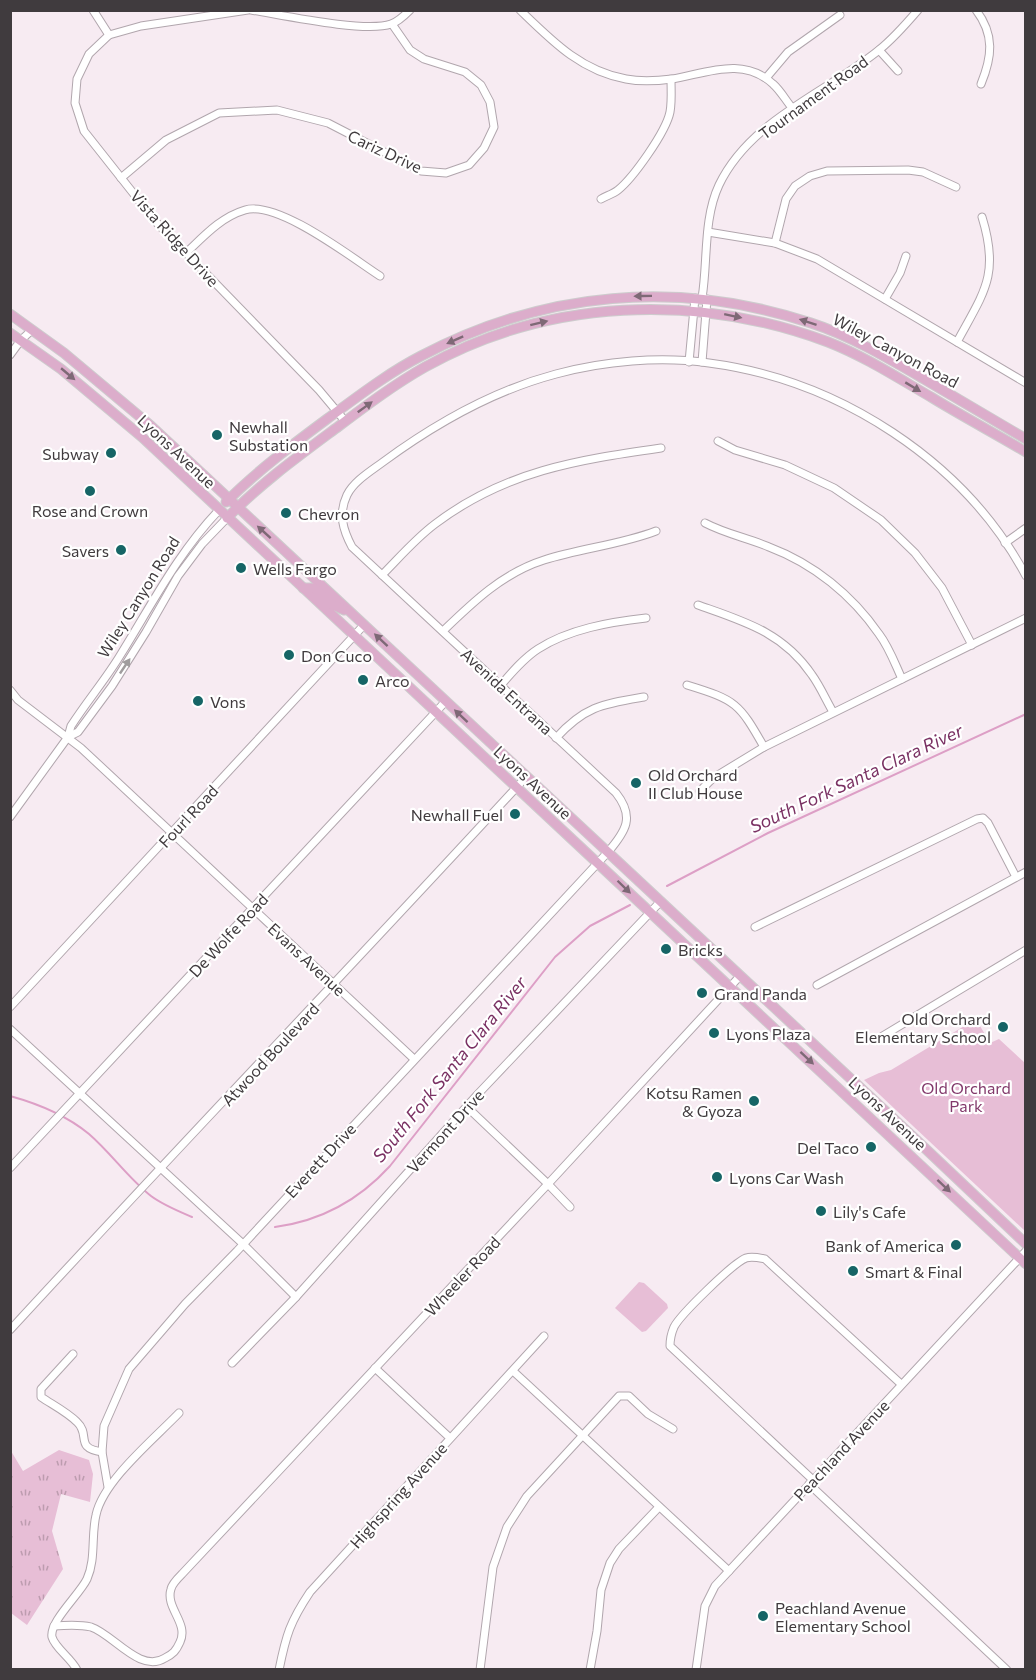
<svg xmlns="http://www.w3.org/2000/svg" width="1036" height="1680" font-family="Commissioner,sans-serif">
<style>
.grass{fill:url(#grass-tufts)}
.park{fill:#e7bed6}
.lines{fill:none;stroke-linecap:round;stroke-linejoin:round}
.stream{stroke:#dd9fc6;stroke-width:2}
.minor-casing{stroke:#b1a6ad;stroke-width:9}
.major-casing{stroke:#cdcccd;stroke-width:11}
.minor{stroke:#fff;stroke-width:7}
.major{stroke:#dcadcb;stroke-width:9}
.oneway{fill:#7e6976}
.oneway2{fill:#a09d9e}
.poi-dot{fill:#166566;stroke:#fff;stroke-width:2}
.labels{text-anchor:middle;dominant-baseline:central;stroke-width:4.5;stroke-linejoin:round;paint-order:stroke}
.street-label{font-size:16px;fill:#403b3e;stroke:#fff}
.poi-label{font-size:16px;fill:#403b3e;stroke:#fff;text-anchor:start}
.park-label{font-size:16px;fill:#82396b;stroke:#fff}
.water-label{font-size:18px;font-style:italic;fill:#7a3163;stroke:#fff}
</style>
<defs>
<pattern id="grass-tufts" width="24" height="20" patternUnits="userSpaceOnUse" patternTransform="scale(1.5)"><rect width="24" height="20" fill="#e7bed6"/><path d="M3 7l-1-3M5 7V3M7 7l1-3M15 17l-1-3M17 17v-4M19 17l1-3" fill="none" stroke="#bd9caf"/></pattern>
</defs>
<rect width="100%" height="100%" fill="#f7ebf2"/>
<path class="grass" d="M59 1450 89 1460 93 1474 90 1502 61 1494 52 1531 63 1569 27 1625 11 1613V1451L23 1471Z"/>
<g class="park">
<path d="M976 1019 990 1043 999 1039 1025 1063V1231L864 1080 879 1073 891 1070Z"/>
<path d="M639 1282 644 1283 667 1304 668 1308 646 1331 642 1332 615 1308Z"/>
</g>
<g class="lines">
<g class="stream">
<path d="M667 886 768 833 1026 714"/>
<path d="M10 1096C39 1104 66 1115 89 1134 111 1153 128 1178 151 1196 163 1205 178 1211 192 1217"/>
<path d="M275 1227C321 1221 359 1200 390 1166L555 957 590 926 630 905"/>
</g>
<defs>
<g id="minor">
<path d="M93 10 109 35"/>
<path d="M248 10 141 26 109 35 89 54 77 79 75 103 84 131 156 222 319 390 345 421"/>
<path d="M251 10C282 15 365 33 391 24 398 22 405 15 410 10"/>
<path d="M520 10C552 41 581 71 626 79 641 82 657 81 672 79 707 73 743 56 773 84 781 91 786 101 793 109"/>
<path d="M976 10C995 35 992 57 981 84"/>
<path d="M879 50 898 71"/>
<path d="M766 78 788 52 840 15"/>
<path d="M121 178 166 140 219 113 277 110 328 123 421 171 446 173 469 165 484 148 494 127 490 102 481 85 465 72 424 59 410 50 392 24"/>
<path d="M601 199C606 196 613 194 618 190 633 178 666 132 670 112 672 101 671 90 671 79"/>
<path d="M708 232 775 243 817 259 1026 383"/>
<path d="M775 243 786 199 795 186 810 176 827 171 908 170 923 172 956 187"/>
<path d="M186 253C204 236 221 217 245 210 278 200 352 258 380 276"/>
<path d="M702 298C708 262 703 219 719 185 750 120 826 93 879 50 894 38 906 24 918 10"/>
<path d="M885 299 900 273 906 256"/>
<path d="M957 342C984 292 1000 275 982 217"/>
<path d="M10 355 21 340 32 330"/>
<path d="M689 362 695 298"/>
<path d="M702 362 707 299"/>
<path d="M718 441 735 450 785 465 834 488 881 520 915 553 942 588 972 645"/>
<path d="M705 523C726 534 748 538 769 547 814 564 852 595 879 634 889 647 895 664 902 679"/>
<path d="M1005 543 1026 528"/>
<path d="M382 575C399 558 415 539 435 524 505 471 577 460 661 448"/>
<path d="M698 605C743 621 783 632 812 675 820 686 826 700 833 712"/>
<path d="M443 631C473 602 503 573 544 560 581 548 620 545 656 531"/>
<path d="M501 685C512 672 524 658 538 649 569 629 610 622 646 618"/>
<path d="M687 685C736 700 739 703 764 747"/>
<path d="M10 690 18 700 81 748 414 1059"/>
<path d="M68 737 78 732 112 686 146 632 178 576 202 544 227 518"/>
<path d="M556 738C585 706 603 704 644 697"/>
<path d="M700 791 713 778 764 747 1026 618"/>
<path d="M10 817 68 737 71 726C87 701 106 679 121 654 152 604 178 553 219 510"/>
<path d="M755 927 977 819 983 818 988 823 1016 877"/>
<path d="M817 985 1026 872"/>
<path d="M10 1007 364 625"/>
<path d="M10 1029 243 1244 296 1297"/>
<path d="M876 1040 1026 950"/>
<path d="M467 1107 548 1184 570 1207"/>
<path d="M10 1168 446 701"/>
<path d="M10 1330C181 1144 356 962 527 776"/>
<path d="M73 1354 41 1389V1397C53 1405 67 1412 77 1422 91 1435 74 1448 102 1452"/>
<path d="M232 1363 296 1297 477 1095 661 901"/>
<path d="M375 1368 450 1438"/>
<path d="M513 1371 729 1571"/>
<path d="M813 1480 670 1346C670 1339 671 1334 674 1327 680 1315 733 1263 746 1258 752 1256 760 1258 765 1259L901 1384"/>
<path d="M809 1484 1007 1670"/>
<path d="M108 1487 102 1452 104 1426 129 1369 185 1304 237 1251 608 852C626 831 635 817 616 793L352 547C343 530 338 514 347 495 354 481 371 471 383 462 436 423 492 391 556 374 604 361 660 356 709 363 838 380 964 460 1026 576"/>
<path d="M54 1626C66 1625 79 1624 91 1627 113 1634 140 1674 165 1658 173 1654 176 1651 180 1642 189 1623 165 1608 171 1589 172 1584 178 1578 182 1574L548 1184 740 976"/>
<path d="M77 1670C71 1658 55 1648 52 1637 49 1622 80 1594 87 1579 96 1559 91 1536 96 1515 103 1481 154 1439 179 1413"/>
<path d="M279 1670C286 1635 290 1622 310 1592L544 1336"/>
<path d="M480 1670 493 1567 507 1527 527 1496 619 1396H629L648 1414 673 1429"/>
<path d="M590 1670 597 1631 601 1590 610 1563 619 1549 659 1507"/>
<path d="M696 1670 705 1606 715 1586 1026 1251"/>
</g>
<g id="major">
<path d="M10 314 64 353 151 426 911 1135 1026 1244"/>
<path d="M10 333 61 369 142 437 1026 1264"/>
<path d="M226 502C257 471 292 445 327 419 357 397 388 373 421 356 544 291 678 279 811 323 851 336 888 358 924 379 958 399 992 419 1026 439"/>
<path d="M227 518C261 483 300 455 339 426 367 405 395 384 425 367 549 298 696 293 828 342 864 356 898 378 931 397 962 416 994 433 1026 452"/>
<path d="M303 588H314L333 605 344 610"/>
</g>
</defs>
<use href="#minor" class="minor-casing"/>
<use href="#major" class="major-casing"/>
<use href="#minor" class="minor"/>
<use href="#major" class="major"/>
</g>
<defs><path id="oneway-solid" d="M-6-.8H1V-3.2L6.5 0L1 3.2V.8H-6Z" transform="scale(1.5)"/></defs>
<g class="oneway">
<use href="#oneway-solid" transform="translate(643 296) rotate(179)"/>
<use href="#oneway-solid" transform="translate(733 316) rotate(12)"/>
<use href="#oneway-solid" transform="translate(808 322) rotate(-162)"/>
<use href="#oneway-solid" transform="translate(539 323) rotate(-14)"/>
<use href="#oneway-solid" transform="translate(455 340) rotate(156)"/>
<use href="#oneway-solid" transform="translate(68 374) rotate(40)"/>
<use href="#oneway-solid" transform="translate(913 387) rotate(31)"/>
<use href="#oneway-solid" transform="translate(365 407) rotate(-36)"/>
<use href="#oneway-solid" transform="translate(264 532) rotate(-138)"/>
<use href="#oneway-solid" transform="translate(381 640) rotate(-137)"/>
<use href="#oneway-solid" transform="translate(461 716) rotate(-137)"/>
<use href="#oneway-solid" transform="translate(624 887) rotate(44)"/>
<use href="#oneway-solid" transform="translate(807 1058) rotate(43)"/>
<use href="#oneway-solid" transform="translate(944 1186) rotate(43)"/>
</g>
<use class="oneway2" href="#oneway-solid" transform="translate(125 666) rotate(-56)"/>
<g class="poi-dot">
<circle cx="217" cy="435" r="6"/>
<circle cx="111" cy="453" r="6"/>
<circle cx="90" cy="491" r="6"/>
<circle cx="286" cy="513" r="6"/>
<circle cx="121" cy="550" r="6"/>
<circle cx="241" cy="568" r="6"/>
<circle cx="289" cy="655" r="6"/>
<circle cx="363" cy="680" r="6"/>
<circle cx="198" cy="701" r="6"/>
<circle cx="636" cy="783" r="6"/>
<circle cx="515" cy="814" r="6"/>
<circle cx="666" cy="949" r="6"/>
<circle cx="702" cy="993" r="6"/>
<circle cx="1003" cy="1027" r="6"/>
<circle cx="714" cy="1033" r="6"/>
<circle cx="754" cy="1101" r="6"/>
<circle cx="871" cy="1147" r="6"/>
<circle cx="717" cy="1177" r="6"/>
<circle cx="821" cy="1211" r="6"/>
<circle cx="956" cy="1245" r="6"/>
<circle cx="853" cy="1271" r="6"/>
<circle cx="763" cy="1616" r="6"/>
</g>
<g class="labels">
<g class="street-label">
<text transform="translate(813 97) rotate(-36)">Tournament Road</text>
<text transform="translate(385 151) rotate(25)">Cariz Drive</text>
<text transform="translate(175 238) rotate(48)">Vista Ridge Drive</text>
<text transform="translate(896 350) rotate(28)">Wiley Canyon Road</text>
<text transform="translate(177 451) rotate(43)">Lyons Avenue</text>
<text transform="translate(138 597) rotate(-58)">Wiley Canyon Road</text>
<text transform="translate(507 691) rotate(43)">Avenida Entrana</text>
<text transform="translate(533 782) rotate(43)">Lyons Avenue</text>
<text transform="translate(188 816) rotate(-47)">Fourl Road</text>
<text transform="translate(228 935) rotate(-47)">De Wolfe Road</text>
<text transform="translate(307 959) rotate(43)">Evans Avenue</text>
<text transform="translate(270 1054) rotate(-47)">Atwood Boulevard</text>
<text transform="translate(888 1113) rotate(43)">Lyons Avenue</text>
<text transform="translate(445 1131) rotate(-48)">Vermont Drive</text>
<text transform="translate(320 1160) rotate(-47)">Everett Drive</text>
<text transform="translate(462 1276) rotate(-47)">Wheeler Road</text>
<text transform="translate(841 1450) rotate(-47)">Peachland Avenue</text>
<text transform="translate(398 1495) rotate(-48)">Highspring Avenue</text>
</g>
<g class="poi-label">
<text x="229" y="426">Newhall<tspan x="229" dy="18">Substation</tspan></text>
<text x="99" y="453" text-anchor="end">Subway</text>
<text x="90" y="510" text-anchor="middle">Rose and Crown</text>
<text x="298" y="513">Chevron</text>
<text x="109" y="550" text-anchor="end">Savers</text>
<text x="253" y="568">Wells Fargo</text>
<text x="301" y="655">Don Cuco</text>
<text x="375" y="680">Arco</text>
<text x="210" y="701">Vons</text>
<text x="648" y="774">Old Orchard<tspan x="648" dy="18">II Club House</tspan></text>
<text x="503" y="814" text-anchor="end">Newhall Fuel</text>
<text x="678" y="949">Bricks</text>
<text x="714" y="993">Grand Panda</text>
<text x="991" y="1018" text-anchor="end">Old Orchard<tspan x="991" dy="18">Elementary School</tspan></text>
<text x="726" y="1033">Lyons Plaza</text>
<text x="742" y="1092" text-anchor="end">Kotsu Ramen<tspan x="742" dy="18">&amp; Gyoza</tspan></text>
<text x="859" y="1147" text-anchor="end">Del Taco</text>
<text x="729" y="1177">Lyons Car Wash</text>
<text x="833" y="1211">Lily's Cafe</text>
<text x="944" y="1245" text-anchor="end">Bank of America</text>
<text x="865" y="1271">Smart &amp; Final</text>
<text x="775" y="1607">Peachland Avenue<tspan x="775" dy="18">Elementary School</tspan></text>
</g>
<g class="park-label">
<text x="966" y="1087">Old Orchard<tspan x="966" dy="18">Park</tspan></text>
</g>
<g class="water-label">
<text transform="translate(856 778) rotate(-25)">South Fork Santa Clara River</text>
<text transform="translate(449 1069) rotate(-51)">South Fork Santa Clara River</text>
</g>
</g>
<rect width="1036" height="1680" fill="none" stroke="#403b3e" stroke-width="24"/>
</svg>
